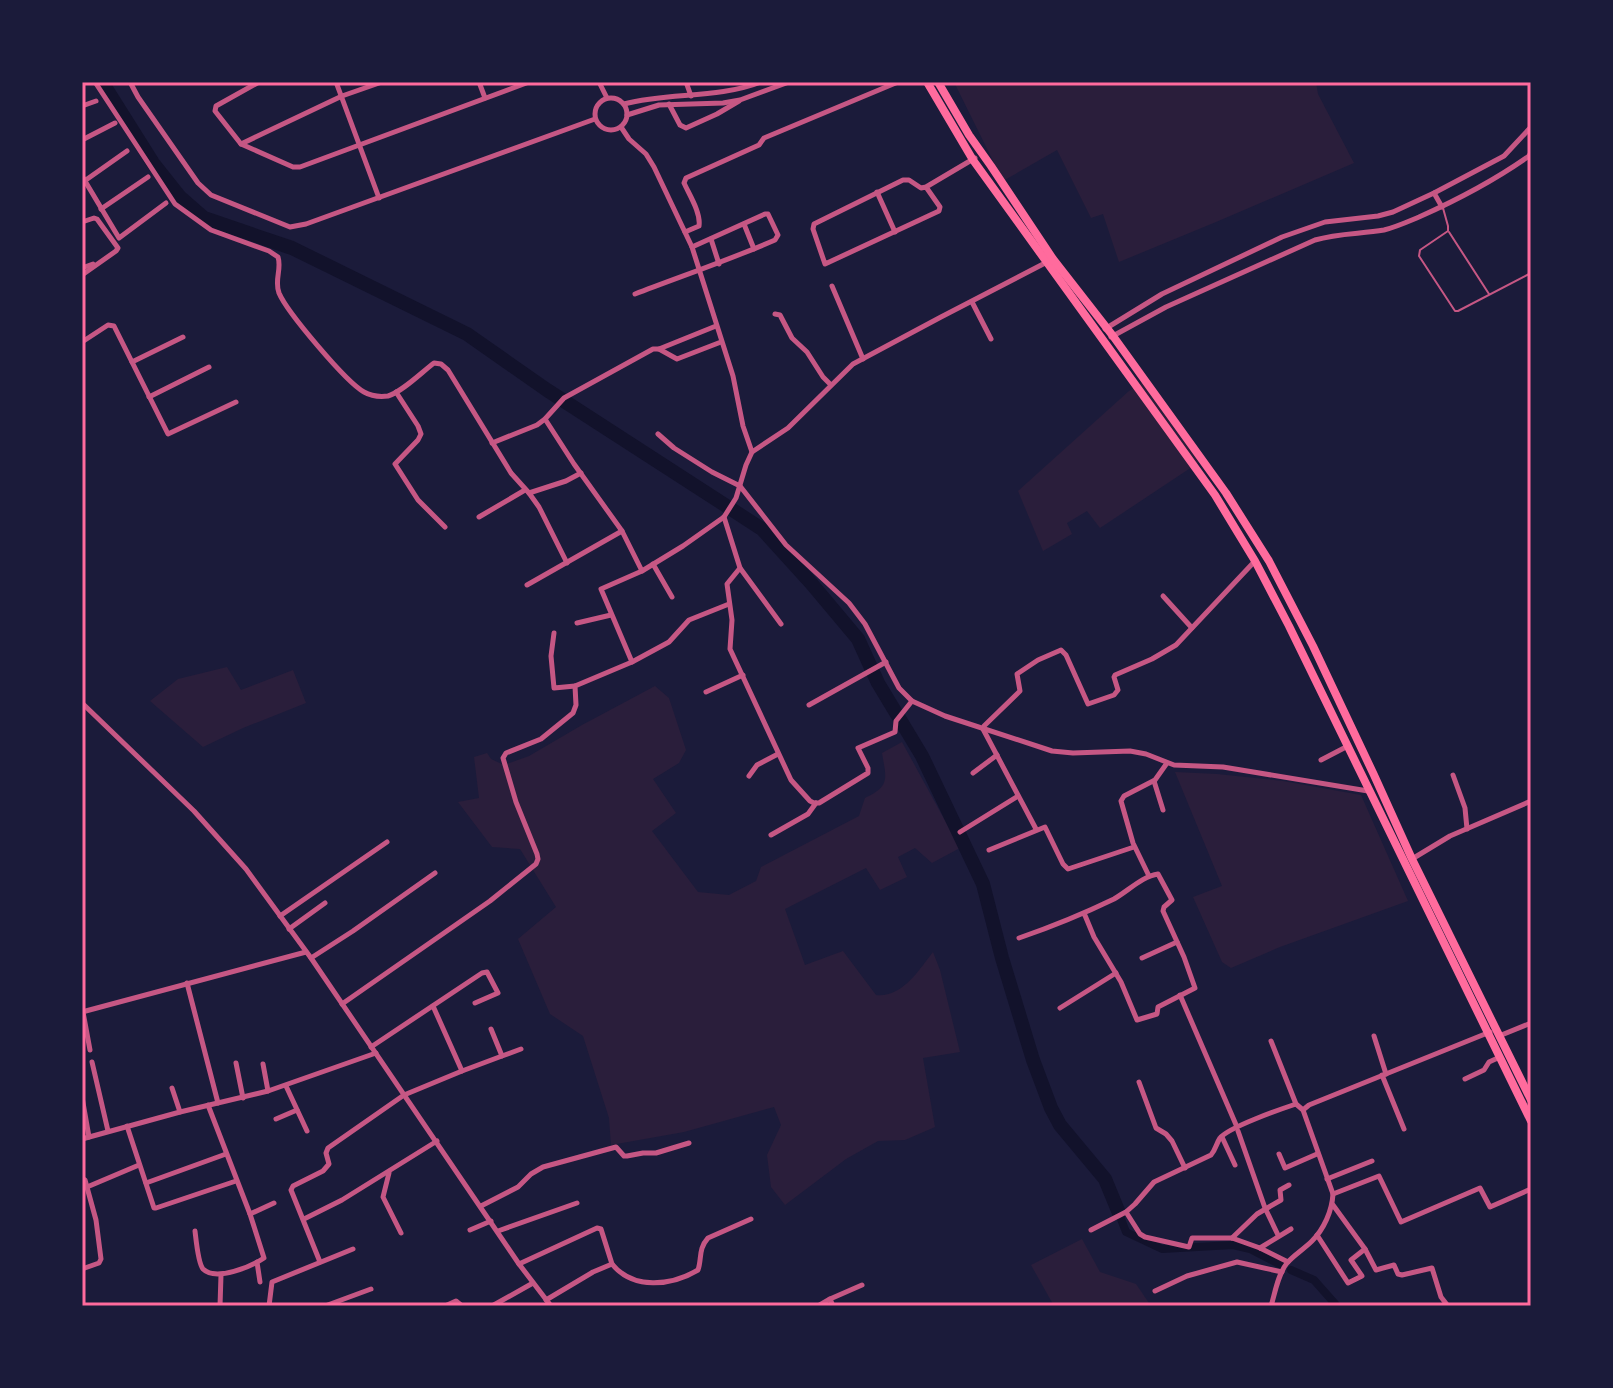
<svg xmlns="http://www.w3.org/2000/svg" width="1613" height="1388" font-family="Inter,sans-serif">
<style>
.green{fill:#2a1e3b}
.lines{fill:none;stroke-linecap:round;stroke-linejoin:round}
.canal{stroke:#12122b;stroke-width:8}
.river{stroke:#12122b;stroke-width:14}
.service{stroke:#c65784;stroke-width:2}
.minor{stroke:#c65784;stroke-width:5}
.trunk{stroke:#ff6b9d;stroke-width:8}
.neatline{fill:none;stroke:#ff6b9d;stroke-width:3}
</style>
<rect width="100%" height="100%" fill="#1b1b3a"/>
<g class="green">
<path d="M954 82H1316L1318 94 1354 163 1216 222 1119 262 1103 214 1091 218 1057 150 1003 181Z"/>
<path d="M1143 382 1201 461 1100 528 1087 511 1067 523 1072 534 1043 551 1018 491 1129 391Z"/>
<path d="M227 667 241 690 293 670 306 703 243 728 203 747 150 701 178 679Z"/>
<path d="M655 686 669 698 686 750 679 763 653 779 676 813 652 831 698 892 729 895 756 881 761 867 859 816 865 798C891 786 886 778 882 753L902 742 960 848 932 863 915 848 898 857 907 877 880 890 866 868 785 909 805 965 843 951 876 995C902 998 919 970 933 952L940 970 960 1052 923 1058 935 1127 905 1140 878 1141 846 1159 785 1205 771 1187 767 1155 781 1125 774 1107 684 1132 611 1145 609 1118 583 1036 550 1014 518 939 556 907 520 849 492 847 458 802 479 798 474 757 487 753 491 759 504 765 529 756 582 725Z"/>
<path d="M1175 772 1217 774 1283 781 1361 795 1408 901 1280 947 1231 968 1222 962 1193 897 1222 886Z"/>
<path d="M1082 1239 1100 1272 1136 1284 1151 1306H1054L1031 1265Z"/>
</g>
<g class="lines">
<g class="canal">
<path d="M1121 1219 1126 1232 1162 1249 1233 1245 1250 1249 1283 1266"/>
<path d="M1291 1270 1314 1280 1337 1306"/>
</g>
<path class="river" d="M102 82 153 163 180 197 204 218 292 248 467 334 547 390 762 529 811 583 858 639 878 683 922 756 983 884 1002 958 1033 1060 1051 1108 1060 1125 1105 1179 1119 1213"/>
<g class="service">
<path d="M1443 208 1448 226V231L1420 250 1419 256 1455 311H1458L1531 273"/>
<path d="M1449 232 1489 294"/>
</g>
<g class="minor">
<path d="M95 82 175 204 211 230 269 251 278 257C282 269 274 280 279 293 287 312 346 382 364 392 371 396 380 397 388 396 402 392 422 372 434 363L441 364 448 370 511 473 529 493 566 481 581 473"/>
<path d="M130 82 138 97 198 183 211 195 290 227 306 224 595 119"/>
<path d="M259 82 216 106 215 111 241 144 293 167H300L529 82"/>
<path d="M336 82 379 198"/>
<path d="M479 82 485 98"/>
<path d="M599 82 607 98"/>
<path d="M686 82 691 96"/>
<circle cx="611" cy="114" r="16"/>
<path d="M624 104C669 92 717 99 761 82"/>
<path d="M669 104 680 125 686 128 717 114 739 101"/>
<path d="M82 106 96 101"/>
<path d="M627 115 659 105 723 103 740 100 789 82"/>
<path d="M621 127 629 139 646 154 654 167 692 247 733 376 743 426 752 452"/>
<path d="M82 140 115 123"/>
<path d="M241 144 342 96 382 82"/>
<path d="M82 176 119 238 166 203"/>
<path d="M83 182 127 151"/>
<path d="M926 187 940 207 939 211 825 264 813 229 814 224 903 180H909L921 188 926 187 975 158"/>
<path d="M877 192 895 232"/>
<path d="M1434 193 1442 207"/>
<path d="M101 209 148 177"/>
<path d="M82 222 94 218 97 219 118 248 116 251 82 275"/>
<path d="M744 224 754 249"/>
<path d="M685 232 699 226C701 213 690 196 684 183L686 178 759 145 764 138 776 133 898 82"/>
<path d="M711 239 719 264"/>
<path d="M82 268 93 264"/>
<path d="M832 286 863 359"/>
<path d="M635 294C682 276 729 260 775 240L778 235 768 214H765L692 247"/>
<path d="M972 302 991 339"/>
<path d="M775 314 780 315 792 338 807 352 823 377 831 385"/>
<path d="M1105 329 1162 294 1282 237 1325 222 1378 216 1393 212 1434 193 1504 156 1531 127"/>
<path d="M1111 337 1166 307 1315 240C1338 233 1361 234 1384 230 1396 227 1407 222 1419 217 1457 200 1495 180 1529 156L1531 152"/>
<path d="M82 342 108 325 114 326 168 434 236 402"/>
<path d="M659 349 716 326"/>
<path d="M132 362 183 337"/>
<path d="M396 392 418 426 421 434 418 440 395 464 418 500 445 527"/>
<path d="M149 397 209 367"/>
<path d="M545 419 574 464 622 531 642 571"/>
<path d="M658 434 674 448 712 472 740 486 786 545 849 603 865 624 899 688 912 701 945 716 1052 751 1073 753 1130 751 1146 754 1174 765 1223 767 1368 791"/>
<path d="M492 443 537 425 545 419 564 398 653 349H659L677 359 721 342"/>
<path d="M529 493 539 507 567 563"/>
<path d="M479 517 525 490"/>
<path d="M724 517 740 568 727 584 732 620 730 649 791 780 810 801 814 803H819L868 773V768L858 748 895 732 896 721 912 701"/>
<path d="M653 564 672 597"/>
<path d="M740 568 781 624"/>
<path d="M527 585 622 531"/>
<path d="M1163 596 1192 628"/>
<path d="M577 623 611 615"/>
<path d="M554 633 551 656 554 688 575 686"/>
<path d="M632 662 669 642 689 620 729 604"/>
<path d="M706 692 743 675"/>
<path d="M82 703 194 811 246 869 311 958 519 1264 551 1306"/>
<path d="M809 705 886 662"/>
<path d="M1321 760 1346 747"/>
<path d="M973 773 997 755"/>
<path d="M1453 775 1465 808 1467 829"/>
<path d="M749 776 757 765 778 754"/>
<path d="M1154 781 1163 810"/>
<path d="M1036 829 983 729 984 726 1020 691 1017 674 1038 660 1061 650 1066 655 1088 704 1114 695 1118 690 1114 677 1115 675 1152 659 1176 645 1254 562"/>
<path d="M960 832 1018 796"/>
<path d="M771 835 808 814 816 803"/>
<path d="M989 850 1045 827 1063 864 1068 869 1134 847"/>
<path d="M1412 859 1450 836 1531 801"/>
<path d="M1149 876 1133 843 1121 801 1124 796 1155 780 1167 763"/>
<path d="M280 916 387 842"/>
<path d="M289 929 325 903"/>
<path d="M1019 938C1051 927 1083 914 1114 899 1128 891 1143 876 1158 874L1172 900 1164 907 1163 911 1184 957 1195 988 1158 1007 1157 1014 1137 1020 1121 982 1094 937 1084 913"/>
<path d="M311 958 353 931 435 873"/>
<path d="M1142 958 1177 942"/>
<path d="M187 983 218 1103"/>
<path d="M1180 995 1237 1127"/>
<path d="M342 1004 490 901 536 864 538 859 537 854 516 802 503 758 506 753 541 739 573 713 576 705 575 686 632 662 601 589 642 571 683 546 724 517 736 498 746 465 752 452 788 428 853 364 941 317 1049 261"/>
<path d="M1060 1008 1116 973"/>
<path d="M82 1012 306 952"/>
<path d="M83 1012 90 1050"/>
<path d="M1374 1036 1386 1074"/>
<path d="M1499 1036 1531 1023"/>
<path d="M371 1047 482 973 487 972 498 993 475 1003"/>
<path d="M502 1056 521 1049"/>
<path d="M92 1062 108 1131"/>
<path d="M236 1063 243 1098"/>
<path d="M263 1064 268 1091"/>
<path d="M462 1071 502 1056 491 1029"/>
<path d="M1382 1075 1404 1129"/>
<path d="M1465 1079 1484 1070 1489 1062 1500 1057"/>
<path d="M1139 1082 1156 1128 1166 1134 1172 1141 1185 1168"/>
<path d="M286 1086 307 1131"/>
<path d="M172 1088 180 1112"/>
<path d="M82 1097 89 1137"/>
<path d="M1303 1110 1309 1105 1490 1032"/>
<path d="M276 1119 297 1110"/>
<path d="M127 1126 154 1208H156L236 1181"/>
<path d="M1238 1131 1265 1208 1278 1235"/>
<path d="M1222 1137 1235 1165"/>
<path d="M82 1139 180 1112 268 1091 376 1053"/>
<path d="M1279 1154 1285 1168 1317 1154"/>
<path d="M389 1173 383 1197 401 1233"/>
<path d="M82 1178 85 1180 96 1220 101 1259 99 1263 82 1269"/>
<path d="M1327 1179 1372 1161"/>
<path d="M146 1183 226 1154"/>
<path d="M87 1187 139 1165"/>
<path d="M1333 1194 1379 1176 1401 1222 1480 1188 1490 1207 1531 1189"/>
<path d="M1333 1205 1365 1249 1376 1270 1394 1265 1398 1274 1402 1275 1432 1268 1441 1297 1448 1306"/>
<path d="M481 1206 518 1187 531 1174 543 1167 616 1147 624 1156H627L643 1153H656L689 1143"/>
<path d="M250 1214 274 1203"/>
<path d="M304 1219 342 1200 437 1141"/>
<path d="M470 1230 491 1221"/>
<path d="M1091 1230 1126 1212"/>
<path d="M195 1231C196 1239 198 1263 203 1269 216 1282 252 1266 264 1258L250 1214 208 1105"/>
<path d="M498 1231 577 1203"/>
<path d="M1317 1235 1348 1283 1362 1276 1351 1260 1365 1249"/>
<path d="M1232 1238 1257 1214 1281 1200 1280 1190 1289 1185"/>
<path d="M1260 1248 1291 1229"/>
<path d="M257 1262 260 1282"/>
<path d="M320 1262 291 1190 293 1186 323 1171 329 1164 326 1153 328 1148 404 1095 462 1071 433 1006"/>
<path d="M1288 1262 1260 1248 1232 1238H1192L1189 1247 1145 1237 1140 1234 1126 1212 1135 1204 1154 1182 1211 1155C1216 1149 1216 1144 1220 1138 1229 1127 1281 1109 1296 1104"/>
<path d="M519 1264 597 1228 601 1229 612 1264"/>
<path d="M1155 1291 1187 1276 1237 1262 1282 1272"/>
<path d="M830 1299 862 1285"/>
<path d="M546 1300 593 1272 612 1264C633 1290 671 1286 698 1270 702 1259 698 1249 708 1238L751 1219"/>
<path d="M220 1306 221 1275"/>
<path d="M269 1306 272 1282 353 1249"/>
<path d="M325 1306 371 1289"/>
<path d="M445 1306 456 1301 462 1306"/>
<path d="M492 1306 533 1283"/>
<path d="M818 1306 830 1299 833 1306"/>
<path d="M1271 1306C1275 1293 1278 1274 1287 1263 1294 1255 1304 1249 1312 1241 1324 1229 1332 1211 1333 1194L1303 1110 1296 1104 1271 1041"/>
</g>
<g class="trunk">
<path d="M927 82 973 160 1215 495 1255 561 1289 626 1531 1121"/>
<path d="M938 82 969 135 991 166 1053 259 1113 336 1226 493 1269 561 1313 646 1374 775 1412 859 1531 1100"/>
</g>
</g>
<rect width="1613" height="1388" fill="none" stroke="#1b1b3a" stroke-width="168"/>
<rect x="84" y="84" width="1445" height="1220" class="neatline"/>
</svg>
